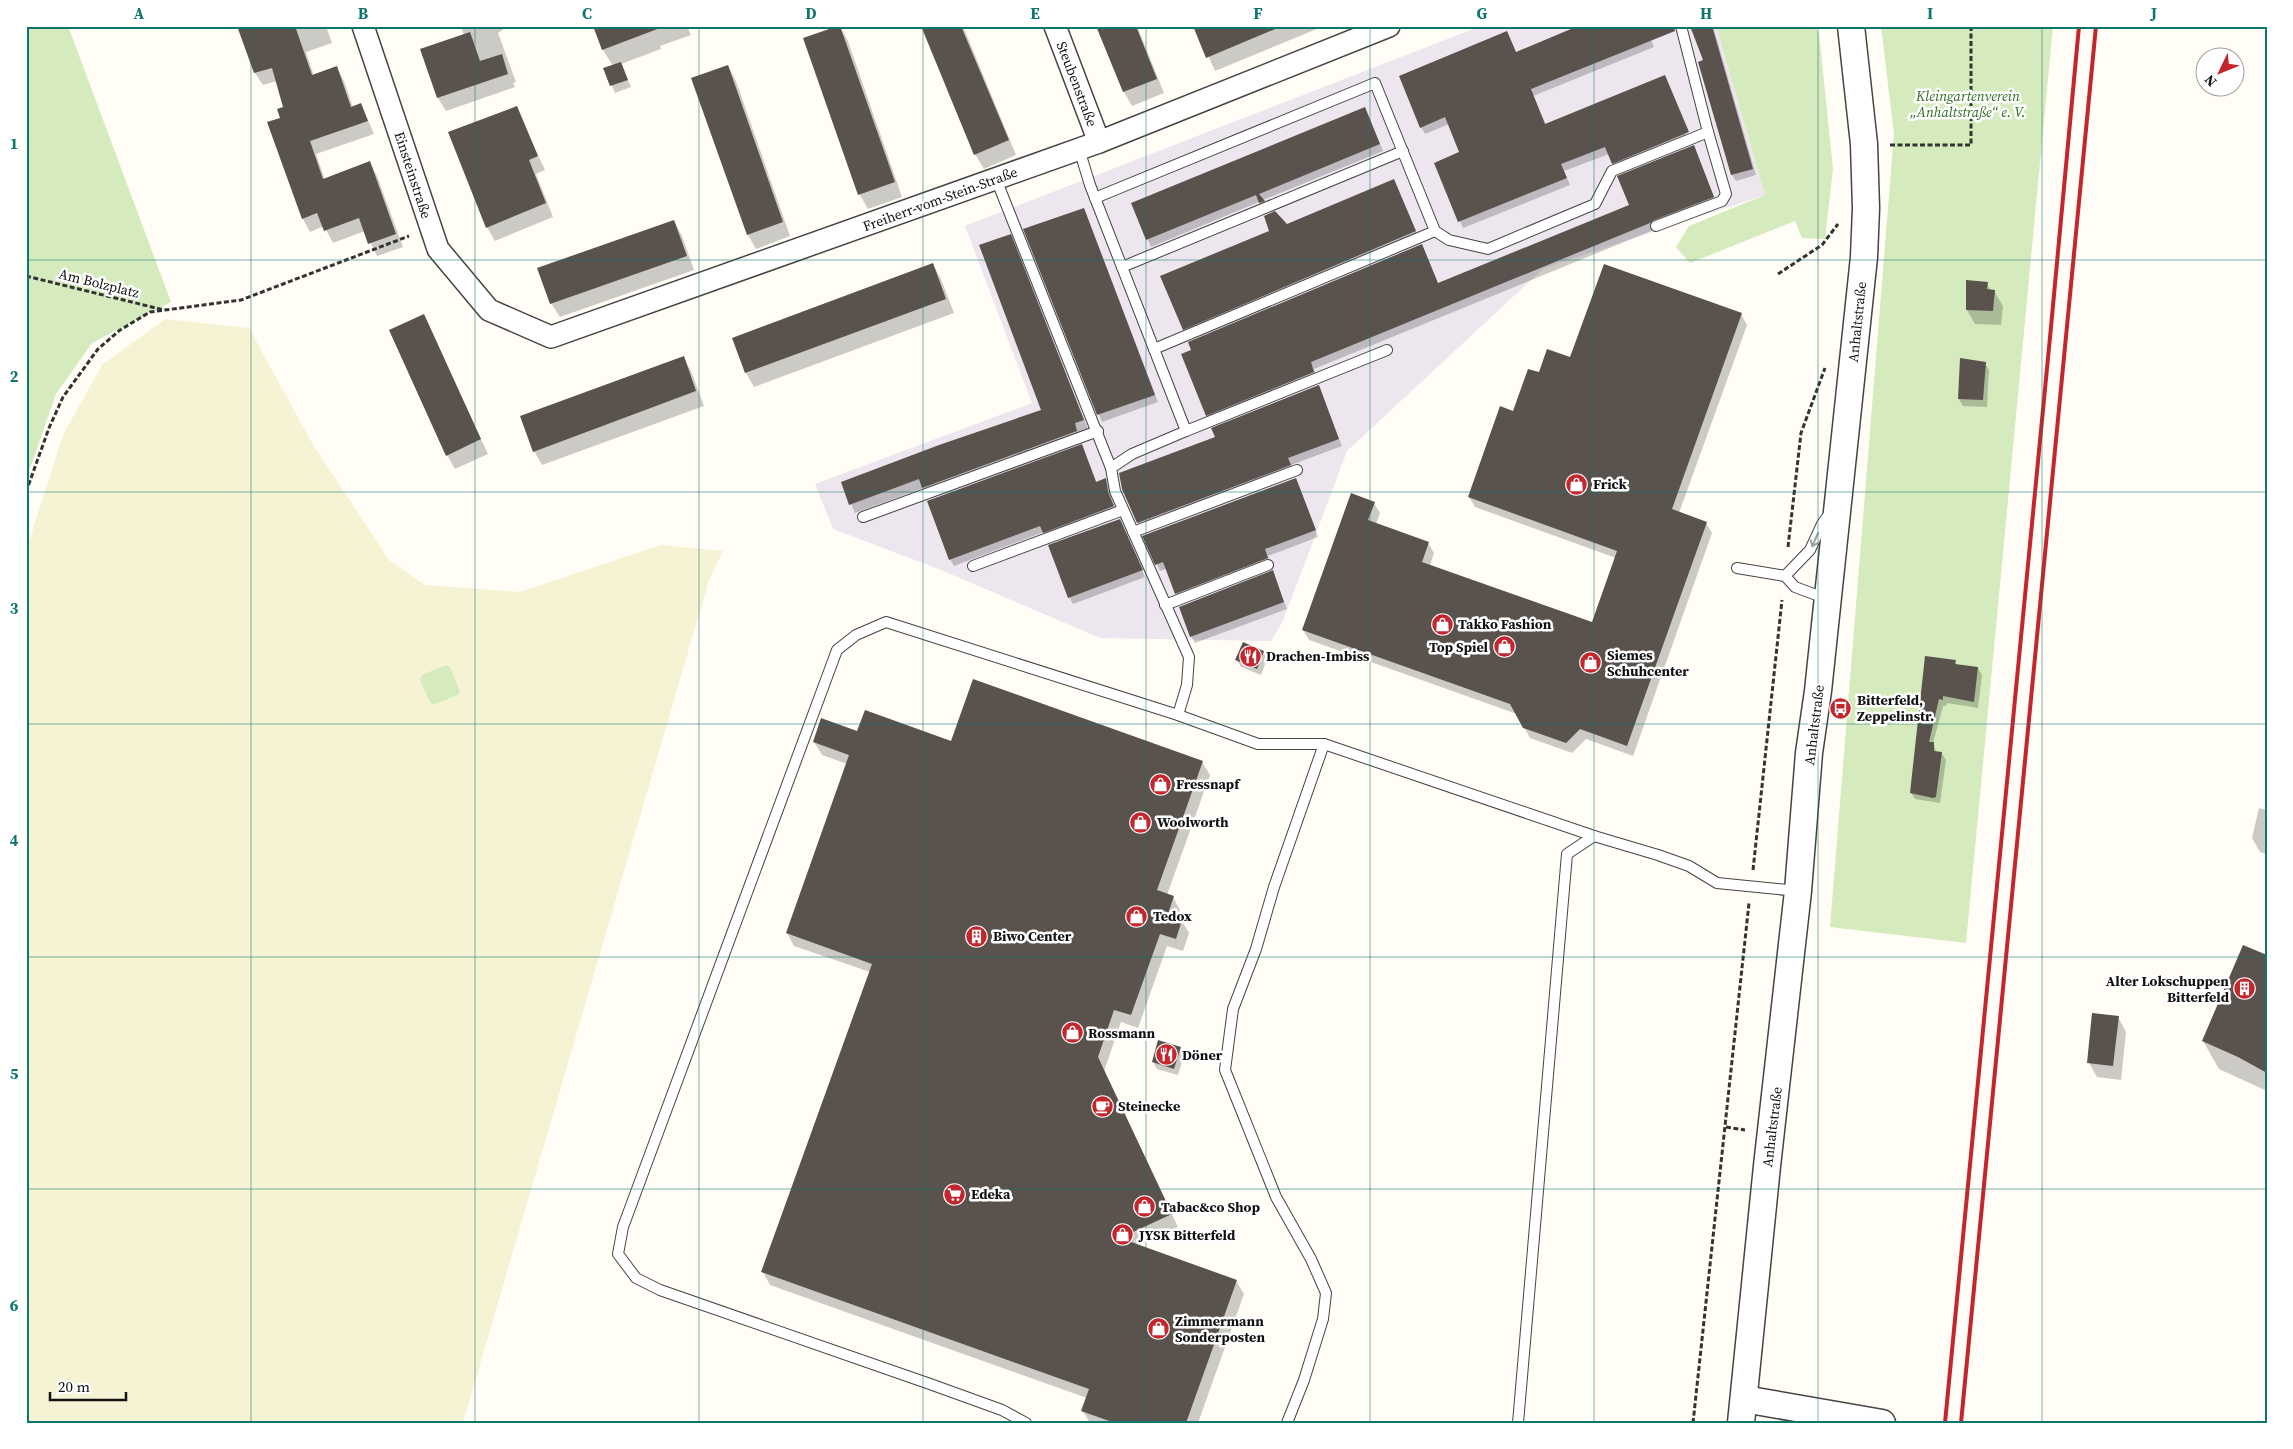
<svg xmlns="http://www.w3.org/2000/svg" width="2293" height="1449" font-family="'Source Serif 4',serif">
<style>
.industrial{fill:#eee6ef}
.farmland{fill:#f6f3d4}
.green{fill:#d5ebbd}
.shadow{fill:#0003}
.building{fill:#5a524d}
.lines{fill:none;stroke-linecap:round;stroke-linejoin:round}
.service-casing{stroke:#444;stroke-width:12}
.minor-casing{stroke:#444;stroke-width:24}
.tertiary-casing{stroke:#444;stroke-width:29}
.path{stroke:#333;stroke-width:3;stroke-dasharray:5 2.5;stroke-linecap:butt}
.service{stroke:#fff;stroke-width:10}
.minor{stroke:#fff;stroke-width:21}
.tertiary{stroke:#fff;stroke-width:26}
.rail{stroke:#c4262e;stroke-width:4}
.oneway{stroke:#a0a0a0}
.grid{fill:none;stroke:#0f766e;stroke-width:1;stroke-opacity:0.55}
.labels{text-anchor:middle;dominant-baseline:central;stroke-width:5;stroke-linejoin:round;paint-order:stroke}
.street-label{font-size:14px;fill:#111;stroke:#fff}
.park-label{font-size:14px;font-style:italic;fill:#2f6b1f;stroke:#fff}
.poi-label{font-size:14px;font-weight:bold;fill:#111;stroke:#fff;text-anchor:start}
.neatline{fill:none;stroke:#0f766e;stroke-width:2}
.grid-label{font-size:16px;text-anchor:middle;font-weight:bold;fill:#0f766e}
</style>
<rect width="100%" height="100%" fill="#fffdf5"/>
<path class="industrial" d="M1481 26H1716L1765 195 1544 268 1347 451 1283 621 1271 641 1100 638 941 570 833 529 815 484 1032 403 965 226Z"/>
<path class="farmland" d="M165 319 249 328 312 443 389 560 425 585 520 592 661 545 723 551 709 580 463 1423H26V551L63 435 102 365Z"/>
<g class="green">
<path d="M26 26H68L171 302 92 343 56 394 26 480Z"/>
<path d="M1716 26H1815L1819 33 1833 169 1825 239 1802 238 1795 221 1690 263 1676 247 1689 226 1765 195Z"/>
<path d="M1881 26H2053L1966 943 1830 927 1894 134Z"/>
<path d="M446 665 450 667 460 691 458 695 433 705 430 702 420 680 422 675Z"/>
</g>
<g class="shadow">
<path d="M241 26H326L332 43 306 52 314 76 337 68 344 81 353 107 361 104 374 134 316 154 325 180 370 163 377 176 403 247 377 256 365 231 333 243 324 226 310 232 303 219 269 123 281 119 285 108 277 81 263 85 255 73Z"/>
<path d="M461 26H508L498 33 516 82 513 83 515 87 446 111 438 98 464 36Z"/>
<path d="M595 26H687L691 35 660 46 661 49 621 64 631 87 615 93 605 69 613 66 603 50Z"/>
<path d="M922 26H963L1016 155 984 169 975 154Z"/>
<path d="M1097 26H1137L1164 93 1132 106 1124 92Z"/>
<path d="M1195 26H1324L1215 71Z"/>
<path d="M1645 26 1654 47 1533 96 1546 125 1668 83 1688 141 1617 170 1609 154 1564 171 1570 185 1463 228 1436 163 1461 153 1449 124 1425 134 1421 127 1516 53Z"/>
<path d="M1690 26H1713L1756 175 1736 181 1732 175 1705 60Z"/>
<path d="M840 27 848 41 902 197 868 209 860 195 804 39Z"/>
<path d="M728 66 736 81 790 236 756 249 748 235Z"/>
<path d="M516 108 545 170 536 174 553 217 495 241 487 227Z"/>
<path d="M1368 115 1383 151 1263 200 1267 208 1264 209 1259 202 1151 247 1132 204Z"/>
<path d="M1697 156 1717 204 1314 369 1317 379 1211 422 1207 415 1425 252 1438 284 1631 205Z"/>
<path d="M1394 181 1419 238 1188 336 1184 329 1286 226Z"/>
<path d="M1084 209 1158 402 1102 422 1025 230Z"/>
<path d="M674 221 682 236 694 270 560 317 551 303Z"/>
<path d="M1015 244 1088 429 1079 432 1081 440 928 496 923 488 855 513 842 483 1043 411Z"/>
<path d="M933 265 941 279 954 313 754 387 746 373 733 338Z"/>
<path d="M1987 284 1991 291H1994L2003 306 2001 325 1975 324 1967 310Z"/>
<path d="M1741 314 1747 325 1679 513 1706 523 1712 533 1633 756 1586 739 1572 753 1530 738 1517 714 1309 640 1303 630 1374 503 1380 513 1376 524 1428 543 1434 553 1430 566 1593 624 1616 558 1475 507 1469 497 1514 412 1539 374 1571 359Z"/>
<path d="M423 316 488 454 455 469 447 455Z"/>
<path d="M683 357 691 371 704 406 542 465 534 451Z"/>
<path d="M1985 363 1989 370 1987 407 1963 406 1959 399Z"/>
<path d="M1318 386 1342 446 1291 465 1293 472 1142 529 1138 523 1217 438Z"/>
<path d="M1082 446 1097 483 1105 480 1109 486 1112 500 1117 513 1048 539 1044 532 954 566 950 559Z"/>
<path d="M1299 486 1318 537 1268 556 1271 565 1180 600 1166 569 1160 571 1157 564Z"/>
<path d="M1123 527 1145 577 1073 604 1069 597Z"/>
<path d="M1272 572 1287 609 1195 643 1191 636Z"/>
<path d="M1263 652 1267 659 1261 675 1241 667 1237 660Z"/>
<path d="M1926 658 1955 661 1957 665 1978 668 1982 675 1978 708 1947 703 1946 706H1943L1933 743 1937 753 1942 754 1946 760 1940 803 1915 799 1911 793Z"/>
<path d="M858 733 952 742 1202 762 1210 775 1167 895 1173 897 1180 910 1177 919 1182 921 1189 933 1183 951 1167 946 1138 1028 1121 1022 1104 1071 1178 1227 1137 1246 1236 1281 1244 1294 1198 1423H1090L1083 1411 1087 1398 770 1285 763 1272 870 972 794 946 787 933 847 764 822 755 814 742Z"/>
<path d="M2259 808 2267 810V854L2260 852 2252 838Z"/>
<path d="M2267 956V1091L2219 1069 2203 1041Z"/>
<path d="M2118 1017 2126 1032 2121 1080 2097 1077 2089 1063Z"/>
<path d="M1180 1048 1184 1055 1178 1075 1157 1069 1153 1062Z"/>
</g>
<g class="building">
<path d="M237 26H295L312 75 337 66 351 107 361 103 368 121 310 141 323 179 370 161 396 234 368 244 359 218 324 231 317 213 302 219 267 122 280 118 277 109 283 107 272 68 254 73Z"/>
<path d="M593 26H660V28L602 50Z"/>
<path d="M838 26H840L895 182 858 195 803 38Z"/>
<path d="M921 26H961L1009 140 974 155Z"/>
<path d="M1096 26H1136L1157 79 1123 92Z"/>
<path d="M1193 26H1280V27L1206 58Z"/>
<path d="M1578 26H1674L1675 31 1531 89 1545 124 1665 75 1689 132 1612 164 1605 147 1561 164 1567 178 1458 222 1434 163 1459 152 1445 117 1420 128 1399 76 1507 31 1516 52Z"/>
<path d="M1690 26H1712L1753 169 1731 175 1698 62 1703 60Z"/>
<path d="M470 32 480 61 502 54 508 74 437 98 420 49Z"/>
<path d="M621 62 628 80 610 86 603 68Z"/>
<path d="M728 65 783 222 747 235 691 78Z"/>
<path d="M517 106 538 156 529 160 546 203 486 228 448 132Z"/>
<path d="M1365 107 1380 144 1259 194 1265 201 1259 203 1256 195 1146 240 1131 203Z"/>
<path d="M1694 145 1714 197 1654 220 1650 223 1311 362 1314 372 1206 416 1181 354 1191 350 1188 342 1422 244 1438 283 1629 205 1617 176Z"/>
<path d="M1394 179 1416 231 1183 330 1160 276 1269 231 1264 216 1275 211 1287 224Z"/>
<path d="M1084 208 1155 395 1097 415 1023 229Z"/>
<path d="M674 220 687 256 550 304 537 268Z"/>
<path d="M1011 234 1084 420 1075 423 1077 431 922 488 919 479 849 505 841 482 939 445 1041 410 979 245Z"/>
<path d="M933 263 946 299 745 373 732 338Z"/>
<path d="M1604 264 1742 313 1672 509 1707 522 1627 746 1580 729 1566 743 1523 728 1510 704 1302 630 1351 493 1375 502 1368 520 1429 542 1422 562 1592 622 1617 551 1468 497 1500 406 1513 411 1528 369 1539 372 1547 349 1570 357Z"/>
<path d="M1966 280 1988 282 1987 289 1995 290 1993 311 1966 310Z"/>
<path d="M424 314 481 439 446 456 389 330Z"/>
<path d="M684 356 696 391 533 452 520 416Z"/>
<path d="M1960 358 1986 362 1983 400 1958 399Z"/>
<path d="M1319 385 1339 439 1288 458 1291 465 1137 523 1122 489 1119 473 1215 437 1211 428Z"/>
<path d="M1082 444 1096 482 1106 478 1108 492 1114 506 1043 533 1040 526 949 560 927 501Z"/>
<path d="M1296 478 1316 530 1265 549 1268 558 1175 594 1163 562 1155 565 1142 536Z"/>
<path d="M1120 519 1143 570 1068 598 1048 545Z"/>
<path d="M1273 570 1284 602 1190 637 1179 607Z"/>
<path d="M1243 642 1264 651 1257 669 1235 660Z"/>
<path d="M1925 656 1956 660 1955 664 1978 667 1974 702 1943 696V700L1939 699 1929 742H1934V751L1942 752 1936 797 1933 798 1910 793Z"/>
<path d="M973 679 1203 761 1157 890 1174 896 1168 914 1182 920 1176 939 1160 934 1131 1015 1114 1010 1098 1057 1172 1214 1120 1238 1237 1280 1186 1423H1115L1081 1411 1089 1389 761 1272 872 964 786 933 849 755 813 742 821 718 857 731 865 710 951 741Z"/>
<path d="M2243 945 2267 955V1073L2238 1057 2202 1041Z"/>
<path d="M2092 1013 2119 1016 2113 1066 2087 1063Z"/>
<path d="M1158 1040 1181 1047 1174 1069 1152 1062Z"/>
</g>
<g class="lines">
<defs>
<g id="service">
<path d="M1079 149 1090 185 1186 431 1387 350"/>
<path d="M996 179 1111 468"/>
<path d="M1095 198 1375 83 1435 231 1449 240 1488 249 1595 204 1612 171 1708 132"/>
<path d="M1656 226 1722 201 1726 194 1708 132 1681 26"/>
<path d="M1122 267 1403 151"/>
<path d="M1154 349 1435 231"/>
<path d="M863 517 1098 431"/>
<path d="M1133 532 1297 470"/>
<path d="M973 566 1123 510"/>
<path d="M1737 568 1785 576 1795 587 1827 599"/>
<path d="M1785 576 1810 550 1822 524 1830 513"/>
<path d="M1165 605 1268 565"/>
<path d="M1178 715 1187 685 1189 657 1115 491 1111 468 1132 454 1186 431"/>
<path d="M1026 1423 1002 1410 930 1384 660 1290 636 1278 618 1254 623 1227 837 650 856 635 886 622 1178 715 1258 744H1324L1594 836 1658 855 1689 866 1717 883 1797 891"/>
<path d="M1287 1423 1304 1380 1323 1319 1326 1293 1311 1259 1276 1197 1225 1070 1233 1009 1256 949 1274 887 1324 744"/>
<path d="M1518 1423 1567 854 1594 836"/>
</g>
<g id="minor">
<path d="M363 26 438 249 489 310 551 337 1099 142 1389 26"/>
<path d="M1055 26 1099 142"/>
</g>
<g id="tertiary">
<path d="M1744 1399 1882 1423"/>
<path d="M1741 1423 1767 1166 1798 891 1809 753 1818 691 1864 257 1866 208 1864 144 1851 26"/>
</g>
</defs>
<use href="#service" class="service-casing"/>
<use href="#minor" class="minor-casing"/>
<use href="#tertiary" class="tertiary-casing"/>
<g class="path">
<path d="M1890 145H1971V26"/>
<path d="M1778 274 1822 245 1838 224"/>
<path d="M26 276 164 310"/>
<path d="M26 492 49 428 63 397 98 349 120 330 150 312 241 300 409 236"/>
<path d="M1788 547 1801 433 1825 368"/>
<path d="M1753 870 1782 600"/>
<path d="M1726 1127 1745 1130"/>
<path d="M1693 1423 1749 903"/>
</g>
<use href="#service" class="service"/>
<use href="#minor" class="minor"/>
<use href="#tertiary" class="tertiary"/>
<g class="rail">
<path d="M1945 1423 2051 327 2079 26"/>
<path d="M1961 1423 2096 26"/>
</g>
</g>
<defs><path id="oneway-shaft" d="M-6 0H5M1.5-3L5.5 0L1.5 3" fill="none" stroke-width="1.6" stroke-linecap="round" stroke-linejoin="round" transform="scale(1.25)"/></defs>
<use class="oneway" href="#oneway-shaft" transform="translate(1815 540) rotate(114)"/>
<path class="grid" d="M251 26V1423M475 26V1423M699 26V1423M923 26V1423M1146 26V1423M1370 26V1423M1594 26V1423M1818 26V1423M2042 26V1423M26 260H2267M26 492H2267M26 724H2267M26 957H2267M26 1189H2267"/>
<defs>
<symbol id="shop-disc" viewBox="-11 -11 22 22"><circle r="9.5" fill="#c4262e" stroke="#fff"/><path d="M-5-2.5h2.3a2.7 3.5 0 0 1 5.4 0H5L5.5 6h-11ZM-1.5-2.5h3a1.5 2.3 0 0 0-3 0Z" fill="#fff"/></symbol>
<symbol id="restaurant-disc" viewBox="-11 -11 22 22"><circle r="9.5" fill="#c4262e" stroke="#fff"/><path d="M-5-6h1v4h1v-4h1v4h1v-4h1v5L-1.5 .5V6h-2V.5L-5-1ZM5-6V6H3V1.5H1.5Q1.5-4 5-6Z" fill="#fff"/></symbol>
<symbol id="bus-disc" viewBox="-11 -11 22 22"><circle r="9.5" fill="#c4262e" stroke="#fff"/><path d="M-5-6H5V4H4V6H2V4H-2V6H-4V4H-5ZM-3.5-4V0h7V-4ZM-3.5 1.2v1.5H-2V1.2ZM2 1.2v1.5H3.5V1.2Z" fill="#fff"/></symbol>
<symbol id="building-disc" viewBox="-11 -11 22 22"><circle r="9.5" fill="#c4262e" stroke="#fff"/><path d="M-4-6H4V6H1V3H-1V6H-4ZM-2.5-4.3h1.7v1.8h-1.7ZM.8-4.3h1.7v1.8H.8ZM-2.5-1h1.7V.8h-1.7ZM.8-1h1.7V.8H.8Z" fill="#fff"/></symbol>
<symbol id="cafe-disc" viewBox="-11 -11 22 22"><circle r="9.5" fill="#c4262e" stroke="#fff"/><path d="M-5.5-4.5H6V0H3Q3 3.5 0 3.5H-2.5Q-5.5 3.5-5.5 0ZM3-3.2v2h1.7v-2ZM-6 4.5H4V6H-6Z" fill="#fff"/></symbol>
<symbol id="supermarket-disc" viewBox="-11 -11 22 22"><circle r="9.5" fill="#c4262e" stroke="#fff"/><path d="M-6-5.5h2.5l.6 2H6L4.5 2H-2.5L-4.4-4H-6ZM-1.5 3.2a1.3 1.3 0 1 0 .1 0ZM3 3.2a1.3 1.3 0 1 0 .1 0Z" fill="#fff"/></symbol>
</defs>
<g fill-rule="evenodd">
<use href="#shop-disc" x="1564" y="472" width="25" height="25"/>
<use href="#shop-disc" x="1430" y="612" width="25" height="25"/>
<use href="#shop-disc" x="1492" y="634" width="25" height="25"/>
<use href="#restaurant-disc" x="1238" y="644" width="25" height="25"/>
<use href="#shop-disc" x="1578" y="650" width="25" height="25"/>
<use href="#bus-disc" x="1828" y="696" width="25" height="25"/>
<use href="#shop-disc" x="1148" y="772" width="25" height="25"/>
<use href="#shop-disc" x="1128" y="810" width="25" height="25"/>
<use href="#shop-disc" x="1124" y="904" width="25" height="25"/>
<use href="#building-disc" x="964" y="924" width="25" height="25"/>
<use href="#building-disc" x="2232" y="976" width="25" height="25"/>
<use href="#shop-disc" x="1060" y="1020" width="25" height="25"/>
<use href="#restaurant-disc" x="1154" y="1042" width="25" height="25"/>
<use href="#cafe-disc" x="1090" y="1094" width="25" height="25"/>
<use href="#supermarket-disc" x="942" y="1182" width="25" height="25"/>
<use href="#shop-disc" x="1132" y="1194" width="25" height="25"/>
<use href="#shop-disc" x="1110" y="1222" width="25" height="25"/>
<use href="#shop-disc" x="1146" y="1316" width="25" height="25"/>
</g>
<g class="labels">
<g class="street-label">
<text transform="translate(1077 84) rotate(69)">Steubenstraße</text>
<text transform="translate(413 175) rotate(72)">Einsteinstraße</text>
<text transform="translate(940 199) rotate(-20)">Freiherr-vom-Stein-Straße</text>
<text transform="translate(99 283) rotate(14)">Am Bolzplatz</text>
<text transform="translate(1857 322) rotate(-84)">Anhaltstraße</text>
<text transform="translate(1814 725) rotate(-83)">Anhaltstraße</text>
<text transform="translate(1772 1127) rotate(-83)">Anhaltstraße</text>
</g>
<g class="park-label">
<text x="1968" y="96">Kleingartenverein<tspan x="1968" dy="16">„Anhaltstraße“ e. V.</tspan></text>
</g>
<g class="poi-label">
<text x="1593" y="484">Frick</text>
<text x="1458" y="624">Takko Fashion</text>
<text x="1488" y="647" text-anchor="end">Top Spiel</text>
<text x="1607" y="655">Siemes<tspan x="1607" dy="16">Schuhcenter</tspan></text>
<text x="1266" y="656">Drachen-Imbiss</text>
<text x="1857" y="700">Bitterfeld,<tspan x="1857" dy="16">Zeppelinstr.</tspan></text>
<text x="1176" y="784">Fressnapf</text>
<text x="1157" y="822">Woolworth</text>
<text x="1153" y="916">Tedox</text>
<text x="993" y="936">Biwo Center</text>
<text x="2229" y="981" text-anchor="end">Alter Lokschuppen<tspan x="2229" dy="16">Bitterfeld</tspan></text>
<text x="1088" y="1033">Rossmann</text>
<text x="1182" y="1055">Döner</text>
<text x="1118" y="1106">Steinecke</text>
<text x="971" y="1194">Edeka</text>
<text x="1161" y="1207">Tabac&amp;co Shop</text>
<text x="1139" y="1235">JYSK Bitterfeld</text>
<text x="1175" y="1321">Zimmermann<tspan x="1175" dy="16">Sonderposten</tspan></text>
</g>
</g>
<rect width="2293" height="1449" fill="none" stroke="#ffffff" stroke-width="55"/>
<g transform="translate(2220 72) rotate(227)"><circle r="24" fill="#ffffff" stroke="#a0a0a0"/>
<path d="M0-4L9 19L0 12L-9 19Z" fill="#c4262e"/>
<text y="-8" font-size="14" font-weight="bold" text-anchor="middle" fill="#111111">N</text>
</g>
<path d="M50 1392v8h76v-8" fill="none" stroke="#111111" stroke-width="2.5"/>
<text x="58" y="1392" font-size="15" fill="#111111" stroke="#ffffff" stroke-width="4" paint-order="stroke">20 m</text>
<rect x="28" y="28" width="2238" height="1394" class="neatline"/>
<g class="grid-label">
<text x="139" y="19">A</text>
<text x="363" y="19">B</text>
<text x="587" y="19">C</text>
<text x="811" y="19">D</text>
<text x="1035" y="19">E</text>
<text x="1258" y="19">F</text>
<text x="1482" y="19">G</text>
<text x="1706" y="19">H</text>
<text x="1930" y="19">I</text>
<text x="2154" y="19">J</text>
<text x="14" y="149">1</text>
<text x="14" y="382">2</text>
<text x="14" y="614">3</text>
<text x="14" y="846">4</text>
<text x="14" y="1079">5</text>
<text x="14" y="1311">6</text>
</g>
</svg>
